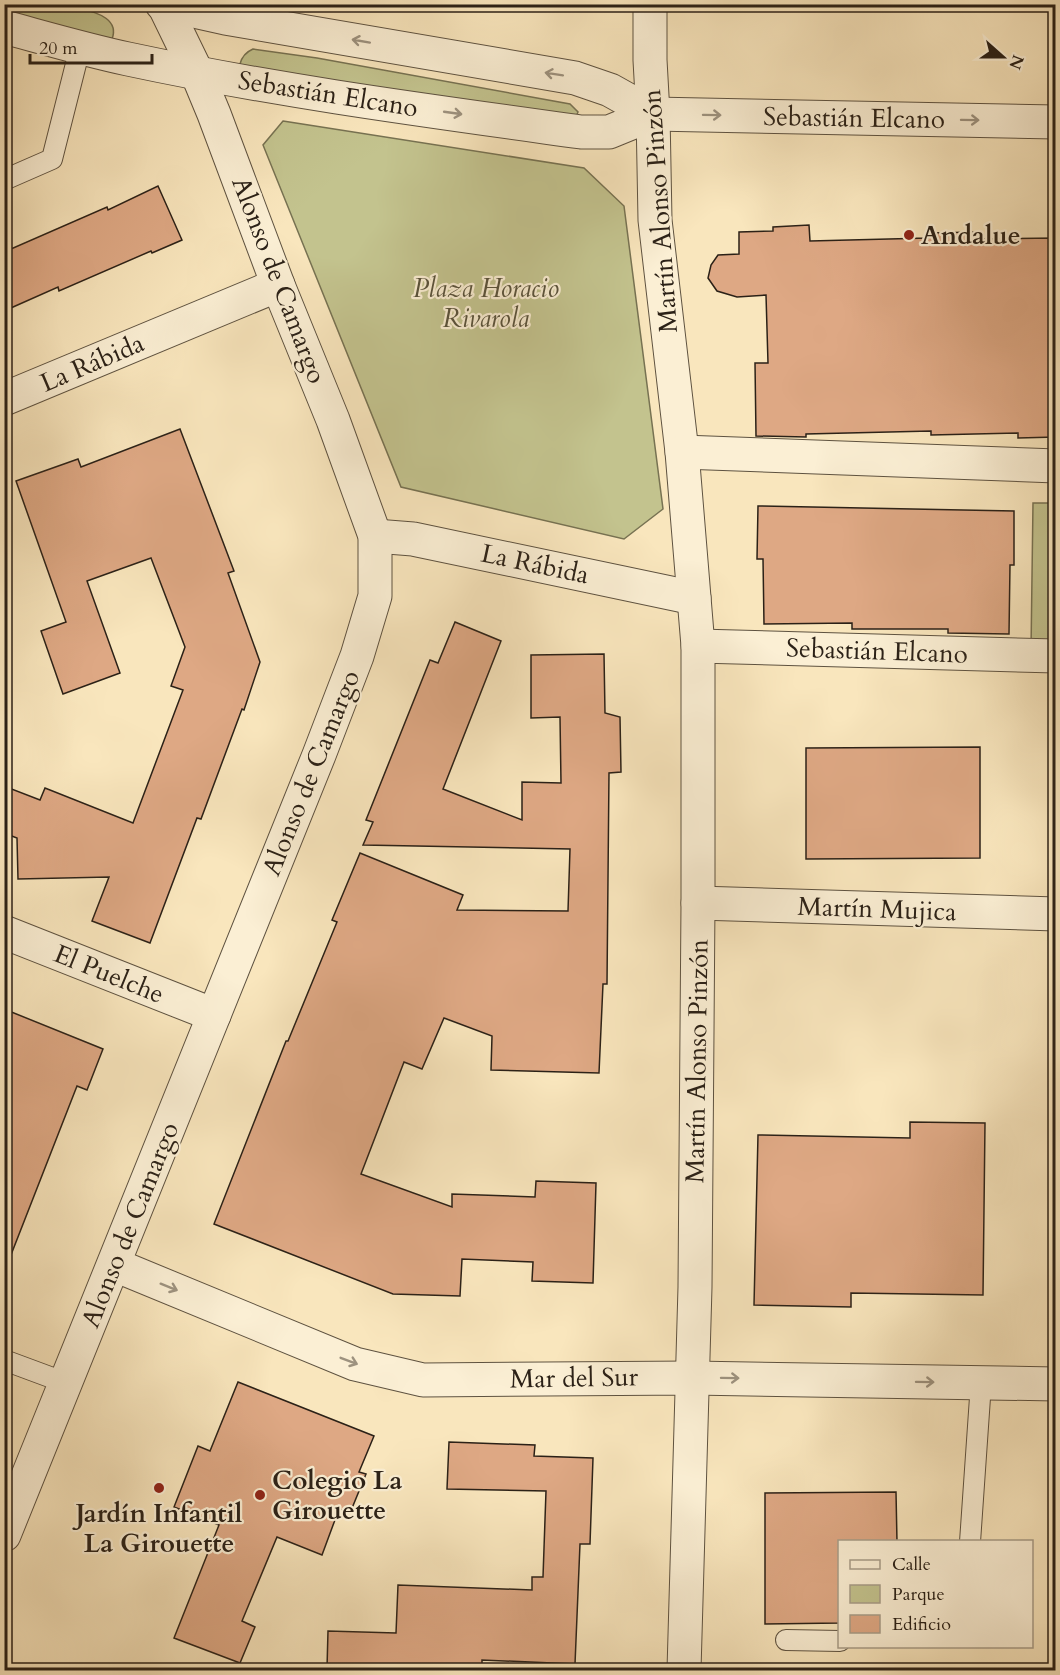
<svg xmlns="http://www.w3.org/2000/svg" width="1060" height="1675" font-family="Cardo,serif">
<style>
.green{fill:#c3c38e;stroke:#777252;stroke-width:1.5}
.building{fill:#dea884;stroke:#2b2117;stroke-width:1.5}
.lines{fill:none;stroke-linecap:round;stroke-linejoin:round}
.service-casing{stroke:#5e5240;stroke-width:22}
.minor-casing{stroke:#5e5240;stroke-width:35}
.tertiary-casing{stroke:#5e5240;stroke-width:35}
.service{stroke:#fbefd4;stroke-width:20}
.minor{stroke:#fbefd4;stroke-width:33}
.tertiary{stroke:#fbefd4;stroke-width:33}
.oneway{stroke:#9d927f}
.poi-dot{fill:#8f2418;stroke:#fbefd4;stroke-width:2}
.labels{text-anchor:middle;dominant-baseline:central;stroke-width:4.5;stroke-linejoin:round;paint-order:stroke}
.street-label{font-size:26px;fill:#2b2117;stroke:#fbefd4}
.poi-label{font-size:26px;font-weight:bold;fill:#2b2117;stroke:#fbefd4;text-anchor:start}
.park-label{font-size:26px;font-style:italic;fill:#59523b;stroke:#fbefd4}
</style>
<rect width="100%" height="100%" fill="#f9e6bd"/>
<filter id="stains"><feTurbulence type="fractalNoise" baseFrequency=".00333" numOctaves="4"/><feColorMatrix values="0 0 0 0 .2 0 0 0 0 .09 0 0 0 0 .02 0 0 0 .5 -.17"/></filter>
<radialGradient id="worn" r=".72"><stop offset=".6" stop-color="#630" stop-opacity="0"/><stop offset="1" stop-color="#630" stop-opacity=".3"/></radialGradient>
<g class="green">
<path d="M4 5C25 5 127 0 112 39L5 16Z"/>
<path d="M253 49 317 58 570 104 578 112 576 117 244 70 240 64C242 56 246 52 253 49Z"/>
<path d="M283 121 584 168 624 206 663 509 624 539 401 487 263 145Z"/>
<path d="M1033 503H1055V650L1031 651Z"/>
</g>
<g class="building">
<path d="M158 186 182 240 152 253 151 251 59 291 58 287 4 311V252L107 207 108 210Z"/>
<path d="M809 225 810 241 928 238V233L979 232V239L1056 238V437L1018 438V433L931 435V431L806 434V437L756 436 755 363H768L766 295 737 297 717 291 708 278 711 265 718 255 739 254V232L773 231V227Z"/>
<path d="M180 429 234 571 228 573 260 662 244 710 242 709 201 819 197 818 150 943 92 921 109 877 18 879 17 838 4 833V786L40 800 45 788 133 823 183 690 171 686 185 647 151 558 87 581 120 673 63 694 41 631 66 622 16 481 78 459 81 467Z"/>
<path d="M758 506 1014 511V565H1010L1009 634 948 633V629H852V623L764 624 763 559H757Z"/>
<path d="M455 622 501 641 443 789 522 820V782L561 783 560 717 531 718V655L604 654 605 713 620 717 621 772 609 773 607 984H603L599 1073 491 1070 492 1036 444 1018 422 1069 404 1062 361 1174 452 1207V1194L535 1197 536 1181 596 1183 593 1283 532 1281 533 1262 462 1259 460 1296 393 1294 214 1224 286 1041H288L337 922 332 920 360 853 463 895 457 910 568 911 570 849 363 845 373 822 366 820 430 660 438 663Z"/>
<path d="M980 747V858L806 859V748Z"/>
<path d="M4 1009 103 1049 87 1090 77 1086 7 1265 4 1264Z"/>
<path d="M910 1122 985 1123 983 1295 851 1293V1307L754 1305 758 1135 910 1138Z"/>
<path d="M238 1382 374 1436 359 1472 366 1474 350 1513 339 1509 322 1555 277 1537 242 1621 255 1627 240 1663 174 1638 219 1525 174 1507 198 1446 210 1451Z"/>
<path d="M449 1442 535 1445 534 1456 593 1458 590 1544H580L575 1664 482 1660V1671L327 1668 328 1631 396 1633 398 1585 532 1590V1577H543L546 1491 447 1489Z"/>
<path d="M896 1492 897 1542H840V1623L765 1624V1493Z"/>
</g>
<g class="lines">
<defs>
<g id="service">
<path d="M4 180 52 159 80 48"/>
<path d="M4 1360 66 1383"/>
<path d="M970 1542 981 1383"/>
<path d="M786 1640 840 1641"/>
</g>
<g id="minor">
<path d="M653 114 655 220 682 452 698 646V903L695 1287 684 1670"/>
<path d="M4 399 278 285"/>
<path d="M682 452 1056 466"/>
<path d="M375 536 413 539 694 598"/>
<path d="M698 646 1056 656"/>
<path d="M698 903 1056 914"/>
<path d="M4 932 214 1015"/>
<path d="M115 1265 355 1364 423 1380 692 1378 1056 1384"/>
</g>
<g id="tertiary">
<path d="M162 4 225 18 575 78 610 90 653 114"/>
<path d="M650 4V60L653 114"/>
<path d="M4 27C45 38 86 50 128 59 277 91 429 111 581 132H609L653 114 1056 122"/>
<path d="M4 1535 319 755 357 656 375 596V536L333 420 278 285 214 114 197 73 164 5"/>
</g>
</defs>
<use href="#service" class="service-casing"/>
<use href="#minor" class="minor-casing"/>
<use href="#tertiary" class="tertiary-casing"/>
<use href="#service" class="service"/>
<use href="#minor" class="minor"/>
<use href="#tertiary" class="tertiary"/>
</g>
<defs><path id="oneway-shaft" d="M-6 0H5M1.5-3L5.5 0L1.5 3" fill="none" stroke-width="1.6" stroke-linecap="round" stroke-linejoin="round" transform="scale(1.5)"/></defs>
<g class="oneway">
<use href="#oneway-shaft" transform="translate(361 41) rotate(-170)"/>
<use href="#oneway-shaft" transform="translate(554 74) rotate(-171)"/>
<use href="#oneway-shaft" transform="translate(453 113) rotate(8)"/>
<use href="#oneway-shaft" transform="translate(712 115) rotate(1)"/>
<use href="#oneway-shaft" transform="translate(970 120) rotate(1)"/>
<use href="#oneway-shaft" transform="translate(169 1287) rotate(22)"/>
<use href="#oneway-shaft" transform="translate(349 1361) rotate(21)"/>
<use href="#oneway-shaft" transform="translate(730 1378) rotate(1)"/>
<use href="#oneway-shaft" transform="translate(925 1382) rotate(1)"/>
</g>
<g class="poi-dot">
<circle cx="909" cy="235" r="6"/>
<circle cx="159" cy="1488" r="6"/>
<circle cx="260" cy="1495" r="6"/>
</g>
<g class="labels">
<g class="street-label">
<text transform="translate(328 94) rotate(9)">Sebastián Elcano</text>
<text transform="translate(854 118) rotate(1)">Sebastián Elcano</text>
<text transform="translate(660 211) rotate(-94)">Martín Alonso Pinzón</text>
<text transform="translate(279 280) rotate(69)">Alonso de Camargo</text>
<text transform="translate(92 363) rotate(-23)">La Rábida</text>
<text transform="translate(535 564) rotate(12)">La Rábida</text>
<text transform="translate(877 651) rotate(2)">Sebastián Elcano</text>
<text transform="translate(311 773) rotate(-68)">Alonso de Camargo</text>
<text transform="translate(877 909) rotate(2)">Martín Mujica</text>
<text transform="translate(109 974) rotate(22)">El Puelche</text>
<text transform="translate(697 1061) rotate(-89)">Martín Alonso Pinzón</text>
<text transform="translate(130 1225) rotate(-68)">Alonso de Camargo</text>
<text transform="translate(574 1378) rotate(-1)">Mar del Sur</text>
</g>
<g class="poi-label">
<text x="921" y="235">Andalue</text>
<text x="272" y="1480">Colegio La<tspan x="272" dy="30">Girouette</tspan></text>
<text x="159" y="1513" text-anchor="middle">Jardín Infantil<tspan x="159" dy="30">La Girouette</tspan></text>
</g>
<g class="park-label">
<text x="486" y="288">Plaza Horacio<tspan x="486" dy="30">Rivarola</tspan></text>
</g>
</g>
<rect width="1060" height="1675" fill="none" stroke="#f9e6bd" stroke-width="24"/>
<rect x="6" y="6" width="1048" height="1663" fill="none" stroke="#2b2117" stroke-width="3"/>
<rect x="12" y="12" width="1036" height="1651" fill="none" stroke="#2b2117" stroke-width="1.5"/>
<rect x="838" y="1540" width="195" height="108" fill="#fbefd4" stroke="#a89d88" stroke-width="1.5"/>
<rect x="850" y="1560" width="30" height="9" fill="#fbefd4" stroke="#a89d88" stroke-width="1.5"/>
<text x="892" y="1570" font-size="18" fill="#2b2117">Calle</text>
<rect x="850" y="1585" width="30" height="18" fill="#c3c38e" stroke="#a89d88" stroke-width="1.5"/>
<text x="892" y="1600" font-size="18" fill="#2b2117">Parque</text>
<rect x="850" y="1615" width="30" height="18" fill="#dea884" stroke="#a89d88" stroke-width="1.5"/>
<text x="892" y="1630" font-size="18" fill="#2b2117">Edificio</text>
<g transform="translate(1003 57) rotate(111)" stroke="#fbefd4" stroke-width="4.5" paint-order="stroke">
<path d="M0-4.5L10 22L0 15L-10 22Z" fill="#2b2117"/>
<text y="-9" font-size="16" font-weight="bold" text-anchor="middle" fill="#2b2117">N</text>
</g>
<path d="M30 54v9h122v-9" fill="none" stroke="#2b2117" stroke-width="3"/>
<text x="39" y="54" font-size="18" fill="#2b2117" stroke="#fbefd4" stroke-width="4.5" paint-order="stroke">20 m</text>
<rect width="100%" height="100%" filter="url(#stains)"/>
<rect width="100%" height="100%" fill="url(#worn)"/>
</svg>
